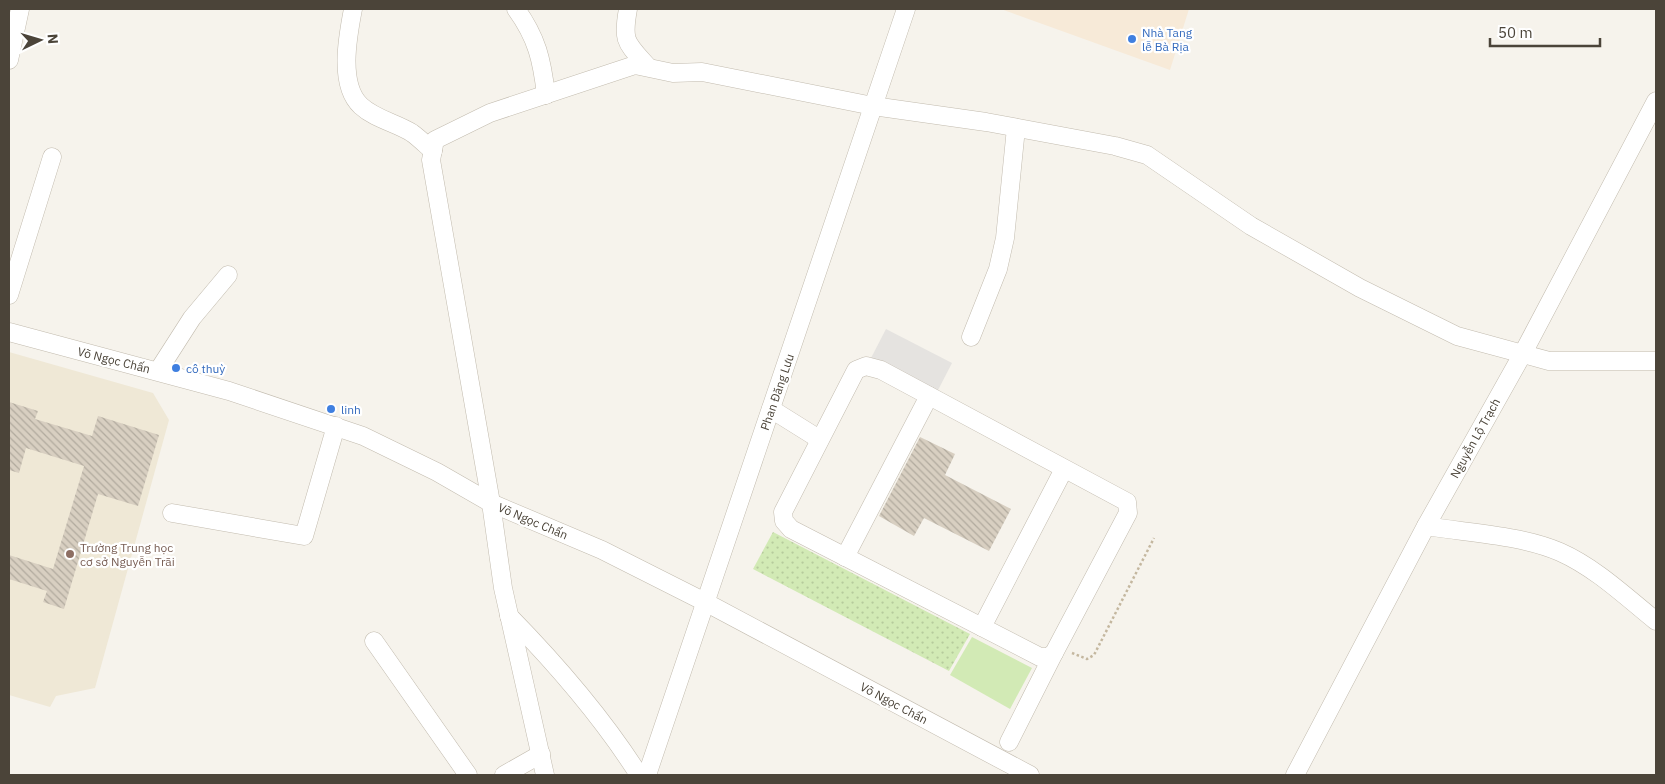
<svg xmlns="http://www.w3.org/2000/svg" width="1665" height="784" font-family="'IBM Plex Sans',sans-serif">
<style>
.commercial{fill:#f7ead8}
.education{fill:#efe8d6}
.grass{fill:url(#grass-dots)}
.garden{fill:#d2eab5}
.parking{fill:#e5e3e0}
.building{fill:url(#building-back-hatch)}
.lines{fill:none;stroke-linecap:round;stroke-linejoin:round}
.minor-casing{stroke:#c2bbae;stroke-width:19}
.path{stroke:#c4b79f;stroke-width:2.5;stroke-dasharray:2.5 2.5;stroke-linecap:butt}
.minor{stroke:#fff;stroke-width:18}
.shop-dot{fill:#3f7fe0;stroke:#fff;stroke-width:2}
.education-dot{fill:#8d6e63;stroke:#fff;stroke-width:2}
.labels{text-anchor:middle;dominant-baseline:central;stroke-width:4.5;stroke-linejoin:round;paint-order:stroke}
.shop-label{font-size:12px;fill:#366cbe;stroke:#fff;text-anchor:start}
.street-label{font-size:12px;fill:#4b4439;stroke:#fff}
.education-label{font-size:12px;fill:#785e54;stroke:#fff;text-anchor:start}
</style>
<defs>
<pattern id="grass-dots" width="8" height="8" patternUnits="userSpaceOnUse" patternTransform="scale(1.25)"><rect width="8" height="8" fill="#d2eab5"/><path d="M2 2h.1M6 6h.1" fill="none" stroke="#b6ca9c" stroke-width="1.8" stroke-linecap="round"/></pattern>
<pattern id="building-back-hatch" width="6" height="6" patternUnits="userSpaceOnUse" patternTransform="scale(1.25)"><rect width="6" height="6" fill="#d8cfc1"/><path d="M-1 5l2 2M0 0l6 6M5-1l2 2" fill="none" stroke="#b1aa9e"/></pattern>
</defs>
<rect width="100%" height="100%" fill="#f6f3ec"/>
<path class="commercial" d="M1001 9H1189L1170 70Z"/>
<path class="education" d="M9 352 153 393 169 420 95 688 56 696 50 707 9 695Z"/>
<path class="grass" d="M773 532 970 634 949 671 753 569Z"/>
<path class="garden" d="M972 637 1032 668 1010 709 950 675Z"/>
<path class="parking" d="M886 329 952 363 936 394 870 360Z"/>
<g class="building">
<path d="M9 402 38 411 35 419 92 436 98 416 159 435 138 506 98 494 64 609 43 602 47 591 9 579V555L53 569 84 466 26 448 19 473 9 470Z"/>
<path d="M920 437 955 454 945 475 1011 509 989 551 924 518 914 536 879 516Z"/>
</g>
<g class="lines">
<defs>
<g id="minor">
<path d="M353 9C348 35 338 85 361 106 375 119 396 123 412 133 419 138 426 145 433 151"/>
<path d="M516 9C537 38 542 60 546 95"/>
<path d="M628 9C622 42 626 42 648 67"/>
<path d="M9 60 20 9"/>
<path d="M9 295 52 157"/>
<path d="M9 332 229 391 363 436 437 472 491 503 602 550 705 602 1030 775"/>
<path d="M971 337 998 269 1005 238 1016 128"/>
<path d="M866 366 881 370 1127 502 1128 513 1054 653 1048 657H1040L791 529 784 521 783 512 856 370Z"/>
<path d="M158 371 192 318 228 275"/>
<path d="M771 409 819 439"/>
<path d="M172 513 304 536 336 426"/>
<path d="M1426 526C1468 533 1521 535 1560 552 1596 568 1626 597 1656 621"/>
<path d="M845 557 929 396"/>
<path d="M509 616C557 665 602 717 639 775"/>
<path d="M982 627 1064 469"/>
<path d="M374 641 468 775"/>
<path d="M1009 742 1054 653"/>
<path d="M504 775 541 754"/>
<path d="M545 775 503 588 491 503 431 160 435 140 490 113 635 65 673 73 702 72 873 106 986 122 1115 146 1147 155 1251 226 1360 288 1457 336 1549 361H1656"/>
<path d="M647 775 906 9"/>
<path d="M1295 775 1426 526 1522 355 1656 101"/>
</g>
</defs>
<use href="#minor" class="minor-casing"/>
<path class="path" d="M1072 653 1087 659 1094 655 1154 538"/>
<use href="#minor" class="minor"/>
</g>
<g class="shop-dot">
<circle cx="1132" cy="39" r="5"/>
<circle cx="176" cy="368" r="5"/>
<circle cx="331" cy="409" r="5"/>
</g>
<circle class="education-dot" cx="70" cy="554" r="5"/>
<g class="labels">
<g class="shop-label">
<text x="1142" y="32">Nhà Tang<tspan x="1142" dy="14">lễ Bà Rịa</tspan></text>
<text x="186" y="368">cô thuỳ</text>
<text x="341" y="409">linh</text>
</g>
<g class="street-label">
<text transform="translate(114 360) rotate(14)">Võ Ngọc Chấn</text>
<text transform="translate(777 392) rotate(-71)">Phan Đăng Lưu</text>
<text transform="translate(1475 438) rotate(-61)">Nguyễn Lộ Trạch</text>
<text transform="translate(533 521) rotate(23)">Võ Ngọc Chấn</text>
<text transform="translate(894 703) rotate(28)">Võ Ngọc Chấn</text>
</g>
<g class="education-label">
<text x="80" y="547">Trường Trung học<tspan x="80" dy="14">cơ sở Nguyễn Trãi</tspan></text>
</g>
</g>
<rect width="1665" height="784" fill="none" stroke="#4b4439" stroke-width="20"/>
<g transform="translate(40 40) rotate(85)" stroke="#ffffff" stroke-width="4" paint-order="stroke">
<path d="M0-4L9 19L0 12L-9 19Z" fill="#4b4439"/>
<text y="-8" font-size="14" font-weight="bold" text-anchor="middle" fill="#4b4439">N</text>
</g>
<path d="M1490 38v8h110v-8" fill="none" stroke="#4b4439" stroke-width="2.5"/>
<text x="1498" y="38" font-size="15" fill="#4b4439" stroke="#ffffff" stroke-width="4" paint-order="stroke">50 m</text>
</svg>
